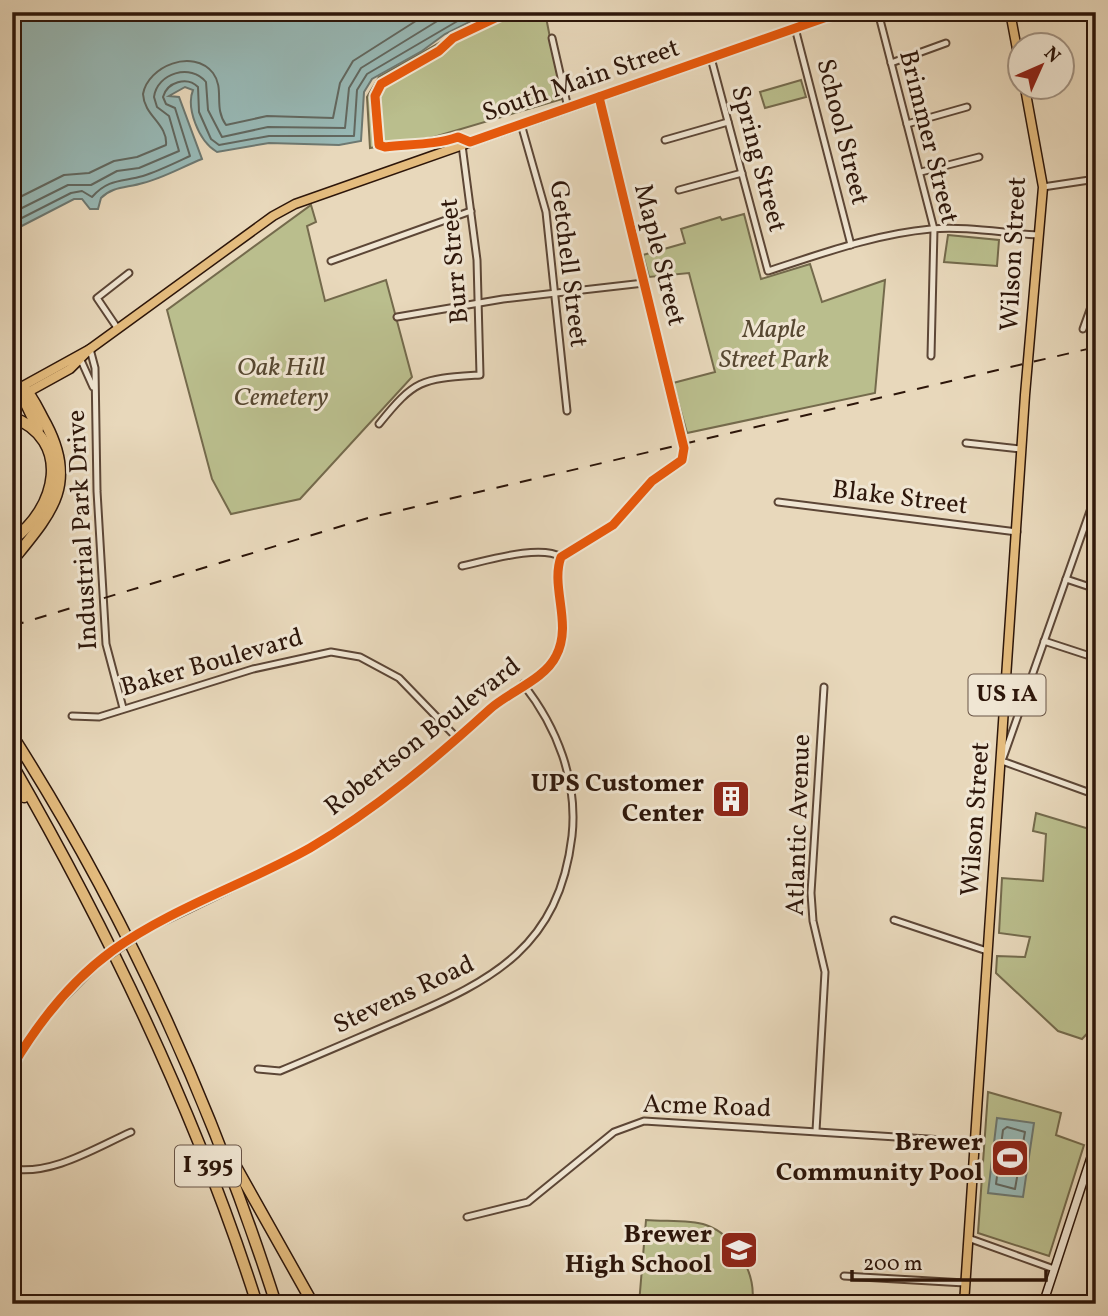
<svg xmlns="http://www.w3.org/2000/svg" width="1108" height="1316" font-family="Vollkorn,serif">
<style>
.green{fill:#babe8d;stroke:#746a4c;stroke-width:2}
.water{fill:#98b9b6;stroke:#6d7871;stroke-width:2}
.lines{fill:none;stroke-linecap:round;stroke-linejoin:round}
.shore{stroke:#626860;stroke-width:2}
.minor-casing{stroke:#5c4636;stroke-width:9}
.secondary-casing{stroke:#2d160a;stroke-width:10}
.primary-casing{stroke:#2d160a;stroke-width:11}
.motorway-casing{stroke:#2d160a;stroke-width:13}
.minor{stroke:#f0e6d3;stroke-width:5}
.secondary{stroke:#f0e6d3;stroke-width:7}
.primary{stroke:#e4bc7e;stroke-width:8}
.motorway{stroke:#e4bc7e;stroke-width:10}
.rail{stroke:#2d160a;stroke-width:2;stroke-dasharray:12 12;stroke-linecap:butt}
.minor-bridge-casing{stroke:#5c4636;stroke-width:9;stroke-linecap:butt}
.minor-bridge{stroke:#f0e6d3;stroke-width:5}
.cycleway-casing{stroke:#f0e6d3;stroke-width:13}
.cycleway{stroke:#e8590c;stroke-width:9}
.labels{text-anchor:middle;dominant-baseline:central;stroke-width:6;stroke-linejoin:round;paint-order:stroke}
.shield{fill:#f0e6d3;stroke:#685446;stroke-width:2}
.shield-label{font-size:24px;font-weight:bold;fill:#2d160a}
.street-label{font-size:26px;fill:#2d160a;stroke:#f0e6d3}
.park-label{font-size:26px;font-style:italic;fill:#574831;stroke:#f0e6d3}
.poi-label{font-size:26px;font-weight:bold;fill:#2d160a;stroke:#f0e6d3;text-anchor:end}
</style>
<rect width="100%" height="100%" fill="#e8d8bb"/>
<filter id="stains"><feTurbulence type="fractalNoise" baseFrequency=".00286" numOctaves="4"/><feColorMatrix values="0 0 0 0 .2 0 0 0 0 .09 0 0 0 0 .02 0 0 0 .5 -.17"/></filter>
<radialGradient id="worn" r=".72"><stop offset=".6" stop-color="#630" stop-opacity="0"/><stop offset="1" stop-color="#630" stop-opacity=".3"/></radialGradient>
<g class="green">
<path d="M494 12H545L562 99 434 137 370 148 367 97 379 77Z"/>
<path d="M801 80 806 97 765 108 760 92Z"/>
<path d="M311 205 316 222 307 226 325 301 386 280 412 377 300 499 231 514 212 479 167 310Z"/>
<path d="M744 214 761 279 810 264 822 302 885 280 875 393 687 433 673 383 715 372 689 273 649 277 643 255 685 243 681 229 720 217 722 220Z"/>
<path d="M948 235 999 240 997 266 944 262Z"/>
<path d="M1036 813 1096 831V1024L1082 1039 1058 1031 996 973 997 956 1025 957 1030 937 999 933 1002 878 1043 881 1046 834 1033 831Z"/>
<path d="M988 1092 1061 1113 1056 1135 1084 1145 1049 1256 978 1233Z"/>
<path d="M646 1220C664 1222 688 1219 706 1225 735 1235 757 1274 752 1304H639Z"/>
</g>
<g class="water">
<path d="M12 12H490L445 34 422 51 372 79 364 92 361 141 339 145 269 143 217 152C198 141 186 107 193 90L185 87 169 96 179 97 202 159C182 167 163 178 143 183 127 188 113 186 101 198L98 209H90L82 199H74L12 231Z"/>
<path d="M997 1118 1034 1123 1023 1197 988 1193Z"/>
</g>
<g class="lines">
<g class="shore">
<path d="M12 201 64 175 89 173 114 161 137 157 166 145C168 124 144 116 143 94 148 66 193 48 213 73 225 89 213 107 226 125L267 116 333 118 340 83 353 61 430 12"/>
<path d="M12 213 68 185H91L117 171 139 168 179 151 169 116 157 107 154 97C157 73 191 63 206 82L208 110 222 137 268 127 345 128 349 88 361 68 452 12"/>
<path d="M12 223 71 193 82 191 92 197C109 178 123 182 143 176 159 171 175 163 190 156L175 108 166 104 163 97C167 82 187 76 198 87L199 112 211 139 219 145 269 136H354L357 90 367 74 473 12"/>
<path d="M1007 1127 1025 1132 1015 1189 996 1184 1003 1130Z"/>
</g>
<defs>
<g id="minor">
<path d="M878 12 934 229 931 356"/>
<path d="M795 28 851 245"/>
<path d="M552 38 568 108"/>
<path d="M711 58 768 271C821 254 875 234 931 229 965 226 1004 233 1039 235"/>
<path d="M891 63 946 43"/>
<path d="M521 124 546 212 567 411"/>
<path d="M907 124 967 107"/>
<path d="M665 140 728 122"/>
<path d="M921 172 979 157"/>
<path d="M1043 187 1096 179"/>
<path d="M679 190 742 173"/>
<path d="M331 261 471 211"/>
<path d="M397 317 503 299 644 283"/>
<path d="M118 329 97 298 129 273"/>
<path d="M1083 329 1096 293"/>
<path d="M90 349 95 368 97 491 106 644 123 708"/>
<path d="M80 358 93 387"/>
<path d="M379 424C416 378 422 379 480 375L477 260 462 145"/>
<path d="M966 443 1021 449"/>
<path d="M1096 494 1002 761 1096 795"/>
<path d="M778 502 1017 532"/>
<path d="M462 566C486 561 540 544 561 557"/>
<path d="M1066 579 1096 589"/>
<path d="M1044 641 1096 658"/>
<path d="M72 716 99 717 253 669 331 652 360 657 399 678 458 739"/>
<path d="M894 920 987 951"/>
<path d="M146 930C219 894 295 861 362 814 411 780 453 741 498 702 515 687 545 677 556 657 574 624 550 587 561 557L617 522 649 483 683 457 684 448 599 97"/>
<path d="M12 1067 46 1016 97 964"/>
<path d="M258 1069 280 1071C321 1054 362 1036 402 1019 494 980 559 946 572 836 578 781 557 727 523 684"/>
<path d="M816 1131 825 972 813 921 811 893 824 687"/>
<path d="M12 1169C53 1175 95 1148 131 1132"/>
<path d="M467 1217 528 1202 614 1132 644 1121 975 1142"/>
<path d="M968 1238 1054 1269"/>
<path d="M844 1276 965 1283"/>
</g>
<g id="secondary">
<path d="M12 1303 15 1304"/>
<path d="M1043 1304 1096 1142"/>
</g>
<g id="primary">
<path d="M1010 12 1020 65"/>
<path d="M12 392 90 349 273 216 295 204 841 12"/>
<path d="M12 401 70 369 90 349"/>
<path d="M964 1304 1025 395 1043 187 1025 88"/>
</g>
<g id="motorway">
<path d="M19 389 38 429"/>
<path d="M12 417C73 440 57 509 12 540"/>
<path d="M12 561C51 513 78 485 46 424 39 412 33 396 23 387"/>
<path d="M12 735C125 912 212 1104 276 1304"/>
<path d="M12 764C111 936 197 1115 257 1304"/>
<path d="M12 779 24 797"/>
<path d="M231 1158 313 1304"/>
</g>
</defs>
<use href="#minor" class="minor-casing"/>
<use href="#secondary" class="secondary-casing"/>
<use href="#primary" class="primary-casing"/>
<use href="#motorway" class="motorway-casing"/>
<use href="#minor" class="minor"/>
<use href="#secondary" class="secondary"/>
<use href="#primary" class="primary"/>
<use href="#motorway" class="motorway"/>
<path class="rail" d="M12 626 368 518 1096 347"/>
<defs>
<path id="minor-bridge" d="M97 964 146 930"/>
</defs>
<use href="#minor-bridge" class="minor-bridge-casing"/>
<use href="#minor-bridge" class="minor-bridge"/>
<defs>
<g id="cycleway">
<path d="M508 12 453 38 439 51 381 84 375 96 379 145 385 147C410 144 435 145 458 137L470 142 841 12"/>
<path d="M12 1067C38 1023 71 981 112 951 172 908 246 884 310 848 376 809 434 760 490 709 509 692 545 679 556 656 573 624 550 587 561 557L613 525 652 481 682 460 684 448 599 97"/>
</g>
</defs>
<use href="#cycleway" class="cycleway-casing"/>
<use href="#cycleway" class="cycleway"/>
</g>
<defs>
<symbol id="building-square" viewBox="-11 -11 22 22"><rect x="-9" y="-9" width="18" height="18" rx="4" fill="#8f2418" stroke="#f0e6d3"/><path d="M-4-6H4V6H1V3H-1V6H-4ZM-2.5-4.3h1.7v1.8h-1.7ZM.8-4.3h1.7v1.8H.8ZM-2.5-1h1.7V.8h-1.7ZM.8-1h1.7V.8H.8Z" fill="#fff"/></symbol>
<symbol id="stadium-square" viewBox="-11 -11 22 22"><rect x="-9" y="-9" width="18" height="18" rx="4" fill="#8f2418" stroke="#f0e6d3"/><path d="M0-5a6.5 5 0 1 0 0 10a6.5 5 0 1 0 0-10ZM-3.5-1.8h7v3.6h-7Z" fill="#fff"/></symbol>
<symbol id="school-square" viewBox="-11 -11 22 22"><rect x="-9" y="-9" width="18" height="18" rx="4" fill="#8f2418" stroke="#f0e6d3"/><path d="M0-5L7-2L0 1L-7-2ZM-4 1L0 2.5L4 1V4Q0 6-4 4Z" fill="#fff"/></symbol>
</defs>
<g fill-rule="evenodd">
<use href="#building-square" x="709" y="777" width="44" height="44"/>
<use href="#stadium-square" x="988" y="1136" width="44" height="44"/>
<use href="#school-square" x="717" y="1228" width="44" height="44"/>
</g>
<g class="labels">
<g class="shield">
<rect x="968.5" y="674.5" width="77" height="41" rx="5"/>
<rect x="175" y="1145.5" width="66" height="41" rx="5"/>
</g>
<g class="shield-label">
<text x="1007" y="695">US 1A</text>
<text x="208" y="1166">I 395</text>
</g>
<g class="street-label">
<text transform="translate(581 81) rotate(-19)">South Main Street</text>
<text transform="translate(842 132) rotate(76)">School Street</text>
<text transform="translate(928 137) rotate(76)">Brimmer Street</text>
<text transform="translate(758 159) rotate(75)">Spring Street</text>
<text transform="translate(1014 254) rotate(-87)">Wilson Street</text>
<text transform="translate(659 255) rotate(76)">Maple Street</text>
<text transform="translate(455 261) rotate(-95)">Burr Street</text>
<text transform="translate(568 264) rotate(83)">Getchell Street</text>
<text transform="translate(900 498) rotate(7)">Blake Street</text>
<text transform="translate(83 530) rotate(-93)">Industrial Park Drive</text>
<text transform="translate(212 663) rotate(-16)">Baker Boulevard</text>
<text transform="translate(423 737) rotate(-38)">Robertson Boulevard</text>
<text transform="translate(976 819) rotate(-86)">Wilson Street</text>
<text transform="translate(799 825) rotate(-88)">Atlantic Avenue</text>
<text transform="translate(404 995) rotate(-25)">Stevens Road</text>
<text transform="translate(707 1107) rotate(2)">Acme Road</text>
</g>
<g class="park-label">
<text x="774" y="330">Maple<tspan x="774" dy="30">Street Park</tspan></text>
<text x="281" y="368">Oak Hill<tspan x="281" dy="30">Cemetery</tspan></text>
</g>
<g class="poi-label">
<text x="704" y="784">UPS Customer<tspan x="704" dy="30">Center</tspan></text>
<text x="983" y="1143">Brewer<tspan x="983" dy="30">Community Pool</tspan></text>
<text x="712" y="1235">Brewer<tspan x="712" dy="30">High School</tspan></text>
</g>
</g>
<rect width="1108" height="1316" fill="none" stroke="#e8d8bb" stroke-width="42"/>
<rect x="14" y="14" width="1080" height="1288" fill="none" stroke="#2d160a" stroke-width="3.5"/>
<rect x="21" y="21" width="1066" height="1274" fill="none" stroke="#2d160a" stroke-width="2"/>
<g transform="translate(1041 66) rotate(45)"><circle r="33" fill="#f0e6d3" stroke="#a29383" stroke-width="2"/>
<path d="M0-5L12 26L0 18L-12 26Z" fill="#8f2418"/>
<text y="-10" font-size="19" font-weight="bold" text-anchor="middle" fill="#2d160a">N</text>
</g>
<path d="M852 1270v10h194v-10" fill="none" stroke="#2d160a" stroke-width="3.5"/>
<text x="863" y="1270" font-size="21" fill="#2d160a" stroke="#f0e6d3" stroke-width="5" paint-order="stroke">200 m</text>
<rect width="100%" height="100%" filter="url(#stains)"/>
<rect width="100%" height="100%" fill="url(#worn)"/>
</svg>
